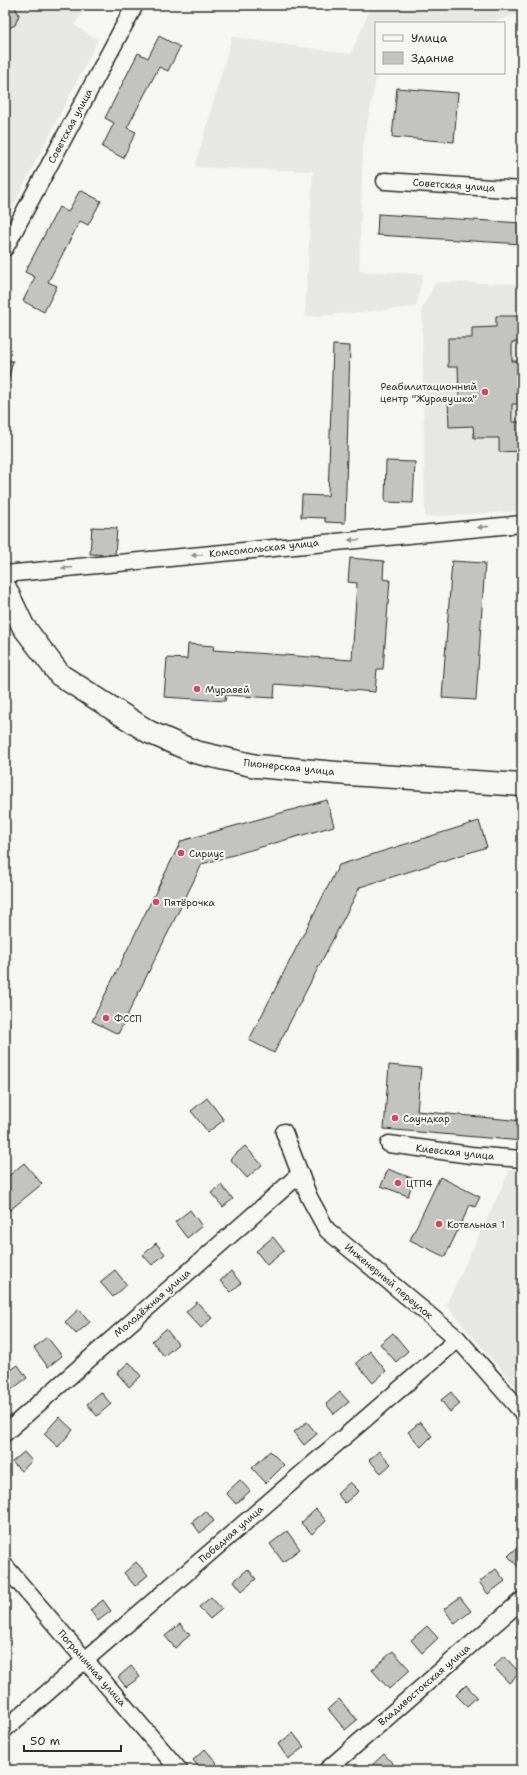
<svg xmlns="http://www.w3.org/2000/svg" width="527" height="1775" font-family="'Shantell Sans',sans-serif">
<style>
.built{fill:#e7e7e3}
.building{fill:#c3c3c0;stroke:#2b2b2b}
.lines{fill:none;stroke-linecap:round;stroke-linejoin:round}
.street-casing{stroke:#2b2b2b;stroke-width:19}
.secondary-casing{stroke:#2b2b2b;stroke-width:25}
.street{stroke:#f6f6f2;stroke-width:16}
.secondary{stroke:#f6f6f2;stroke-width:22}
.oneway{fill:#90908e}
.poi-dot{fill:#d1495b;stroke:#f6f6f2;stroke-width:1.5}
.labels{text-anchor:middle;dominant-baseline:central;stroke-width:4;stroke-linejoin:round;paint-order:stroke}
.street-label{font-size:10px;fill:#2b2b2b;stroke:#f6f6f2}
.poi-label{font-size:10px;fill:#2b2b2b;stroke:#f6f6f2;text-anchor:start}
</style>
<rect width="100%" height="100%" fill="#f6f6f2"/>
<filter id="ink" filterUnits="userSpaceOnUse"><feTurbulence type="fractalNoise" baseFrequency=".025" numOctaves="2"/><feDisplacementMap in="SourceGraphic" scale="8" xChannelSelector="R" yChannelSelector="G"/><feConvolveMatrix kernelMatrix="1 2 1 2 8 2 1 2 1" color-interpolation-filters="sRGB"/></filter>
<g filter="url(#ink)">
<g class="built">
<path d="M5 5H88L74 25 98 40 5 222Z"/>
<path d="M372 5H522V13L490 23H376V73H377L363 147 359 271 423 274 416 307 305 317 313 171 195 167 232 37 351 54Z"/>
<path d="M436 282 522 284V511L425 517 422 308Z"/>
<path d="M510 1170H522V1394L446 1305Z"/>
</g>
<g class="building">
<path d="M5 5H14L19 15 15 25 5 30Z"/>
<path d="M159 36 180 47 168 71 159 67 127 128 136 132 123 158 102 147 114 123 105 118 138 53 148 58Z"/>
<path d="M397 88 458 93 454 142 392 137Z"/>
<path d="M80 190 101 201 88 225 80 221 48 282 57 286 44 312 23 301 35 277 25 272 59 207 68 212Z"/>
<path d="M378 214 522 223V244L377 235Z"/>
<path d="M496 316H522V342H512V361H522V404H512V422H522V451L499 452V438H474L473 426 449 427 448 398H459L458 367H448V338H472V328L496 327Z"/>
<path d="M333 345 350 346 345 523 325 522V518L301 517 302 495 328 496Z"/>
<path d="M5 360 13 361 5 392Z"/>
<path d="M386 461 415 462 413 503 385 502Z"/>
<path d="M92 527 117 528 115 555 90 554Z"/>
<path d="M350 558 384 561 383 579 390 580 383 669H377L375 692 275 684 274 698 226 695 225 701 164 697 167 658 187 659 188 644 214 646 213 650 352 660 357 583 348 582Z"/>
<path d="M452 561 485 563 476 700 442 698Z"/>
<path d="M327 800 334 826 202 864 118 1034 92 1021 181 841Z"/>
<path d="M479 821 487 847 360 887 274 1053 249 1040 339 865Z"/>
<path d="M389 1065 421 1068 417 1111 522 1121V1141L384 1129Z"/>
<path d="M207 1098 224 1120 208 1132 191 1111Z"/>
<path d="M245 1146 262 1165 247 1178 230 1159Z"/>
<path d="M24 1163 42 1184 5 1214V1179Z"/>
<path d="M388 1169 414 1179 408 1196 381 1186Z"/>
<path d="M440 1177 480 1197 475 1207 470 1205 445 1257 410 1240Z"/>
<path d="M221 1185 233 1199 223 1207 211 1193Z"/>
<path d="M190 1210 202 1226 187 1238 175 1222Z"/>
<path d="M273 1237 284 1251 267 1265 256 1251Z"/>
<path d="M156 1243 165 1254 152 1265 143 1255Z"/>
<path d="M115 1270 127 1285 113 1297 100 1282Z"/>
<path d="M231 1271 241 1283 231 1292 220 1281Z"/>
<path d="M197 1302 212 1318 201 1328 186 1312Z"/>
<path d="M79 1309 90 1322 76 1334 65 1322Z"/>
<path d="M166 1329 178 1344 164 1356 152 1341Z"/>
<path d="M393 1333 408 1351 396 1362 380 1344Z"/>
<path d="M47 1337 62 1356 48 1367 34 1348Z"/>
<path d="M370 1351 386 1371 373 1383 356 1363Z"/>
<path d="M129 1362 141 1376 129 1387 117 1373Z"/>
<path d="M18 1365 27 1378 11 1390 5 1381V1374Z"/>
<path d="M101 1392 111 1404 97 1416 87 1404Z"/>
<path d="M340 1392 349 1402 334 1414 326 1404Z"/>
<path d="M451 1392 460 1404 450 1412 441 1400Z"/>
<path d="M59 1417 73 1430 58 1447 44 1434Z"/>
<path d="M307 1422 317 1434 304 1445 294 1432Z"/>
<path d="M420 1422 432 1436 421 1447 408 1432Z"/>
<path d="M270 1451 284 1465 266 1483 252 1468Z"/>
<path d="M379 1451 391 1464 381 1473 369 1460Z"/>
<path d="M24 1452 32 1461 21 1471 12 1462Z"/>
<path d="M240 1480 250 1491 236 1504 226 1493Z"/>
<path d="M350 1482 359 1491 345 1503 337 1494Z"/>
<path d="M316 1509 326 1521 312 1534 301 1523Z"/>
<path d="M206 1511 214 1521 200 1533 192 1522Z"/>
<path d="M287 1531 300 1549 283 1562 270 1544Z"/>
<path d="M522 1543V1571L508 1556Z"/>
<path d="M136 1562 148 1575 135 1586 124 1573Z"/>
<path d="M248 1569 256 1579 242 1591 234 1581Z"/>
<path d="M496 1569 505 1581 488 1594 479 1582Z"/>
<path d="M211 1597 222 1609 210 1619 199 1607Z"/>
<path d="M460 1597 471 1611 455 1624 444 1609Z"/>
<path d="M103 1600 111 1611 98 1621 90 1610Z"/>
<path d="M180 1624 190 1635 175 1648 165 1636Z"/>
<path d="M427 1626 438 1638 422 1653 411 1640Z"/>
<path d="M393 1651 410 1670 389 1689 372 1670Z"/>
<path d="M504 1656 520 1673 509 1683 493 1666Z"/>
<path d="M131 1666 140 1677 126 1687 118 1677Z"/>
<path d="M466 1685 477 1697 467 1706 456 1695Z"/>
<path d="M339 1699 357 1720 345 1730 328 1709Z"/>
<path d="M293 1733 304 1747 288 1759 278 1744Z"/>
<path d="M205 1749 217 1763 208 1770H201L193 1760Z"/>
<path d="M384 1754 395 1766 391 1770H373L370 1767Z"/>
</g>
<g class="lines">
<defs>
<g id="street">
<path d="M385 181 522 190"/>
<path d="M5 248 135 5"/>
<path d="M5 574 522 524"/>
<path d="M284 1132 309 1197 327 1230 458 1339 522 1412"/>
<path d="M389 1144 471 1155 522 1159"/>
<path d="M5 1433 300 1174"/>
<path d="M5 1566 179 1770"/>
<path d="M5 1729 458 1339"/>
<path d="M327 1770 522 1600"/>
</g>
<path id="secondary" d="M5 588 23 626 60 675 149 732 195 752 256 766 348 774 522 785"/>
</defs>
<use href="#street" class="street-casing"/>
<use href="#secondary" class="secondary-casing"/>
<use href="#street" class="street"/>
<use href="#secondary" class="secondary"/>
</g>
<defs><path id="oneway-solid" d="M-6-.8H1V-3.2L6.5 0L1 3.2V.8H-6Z"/></defs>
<g class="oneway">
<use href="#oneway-solid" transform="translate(483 527) rotate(174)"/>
<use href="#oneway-solid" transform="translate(354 540) rotate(179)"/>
<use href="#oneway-solid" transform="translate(197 555) rotate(174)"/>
<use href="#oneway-solid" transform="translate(67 568) rotate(175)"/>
</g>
</g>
<g class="poi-dot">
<circle cx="485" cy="392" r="4"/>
<circle cx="197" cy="689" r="4"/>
<circle cx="181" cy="853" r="4"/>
<circle cx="156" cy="902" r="4"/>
<circle cx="106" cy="1018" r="4"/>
<circle cx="395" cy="1118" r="4"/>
<circle cx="398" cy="1183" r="4"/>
<circle cx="439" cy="1224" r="4"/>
</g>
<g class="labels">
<g class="street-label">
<text transform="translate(70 126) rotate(-62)">Советская улица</text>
<text transform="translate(454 185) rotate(4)">Советская улица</text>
<text transform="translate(264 548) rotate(-6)">Комсомольская улица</text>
<text transform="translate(289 767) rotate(6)">Пионерская улица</text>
<text transform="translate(455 1152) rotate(6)">Киевская улица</text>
<text transform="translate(389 1281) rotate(40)">Инженерный переулок</text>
<text transform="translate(152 1303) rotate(-41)">Молодёжная улица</text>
<text transform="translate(231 1534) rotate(-41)">Победная улица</text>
<text transform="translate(92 1668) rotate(49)">Пограничная улица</text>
<text transform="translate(424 1685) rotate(-41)">Владивостокская улица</text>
</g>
<g class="poi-label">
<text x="477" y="386" text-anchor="end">Реабилитационный<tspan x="477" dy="12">центр "Журавушка"</tspan></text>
<text x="205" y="689">Муравей</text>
<text x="189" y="853">Сириус</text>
<text x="164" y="902">Пятёрочка</text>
<text x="114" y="1018">ФССП</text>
<text x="403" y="1118">Саундкар</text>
<text x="406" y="1183">ЦТП4</text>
<text x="447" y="1224">Котельная 1</text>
</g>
</g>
<rect width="527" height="1775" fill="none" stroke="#f6f6f2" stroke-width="20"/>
<rect x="10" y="10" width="507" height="1755" fill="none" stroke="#2b2b2b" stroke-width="1.5" filter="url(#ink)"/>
<rect x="375" y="22" width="130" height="52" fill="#f6f6f2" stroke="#a5a5a2"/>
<rect x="383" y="35" width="20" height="6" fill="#f6f6f2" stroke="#a5a5a2"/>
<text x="411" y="42" font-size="12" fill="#2b2b2b">Улица</text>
<rect x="383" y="52" width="20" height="12" fill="#c3c3c0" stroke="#a5a5a2"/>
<text x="411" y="62" font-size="12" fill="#2b2b2b">Здание</text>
<path d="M24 1745v6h97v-6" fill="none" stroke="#2b2b2b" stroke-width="2"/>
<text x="30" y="1745" font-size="12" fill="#2b2b2b" stroke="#f6f6f2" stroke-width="3" paint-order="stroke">50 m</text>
</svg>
